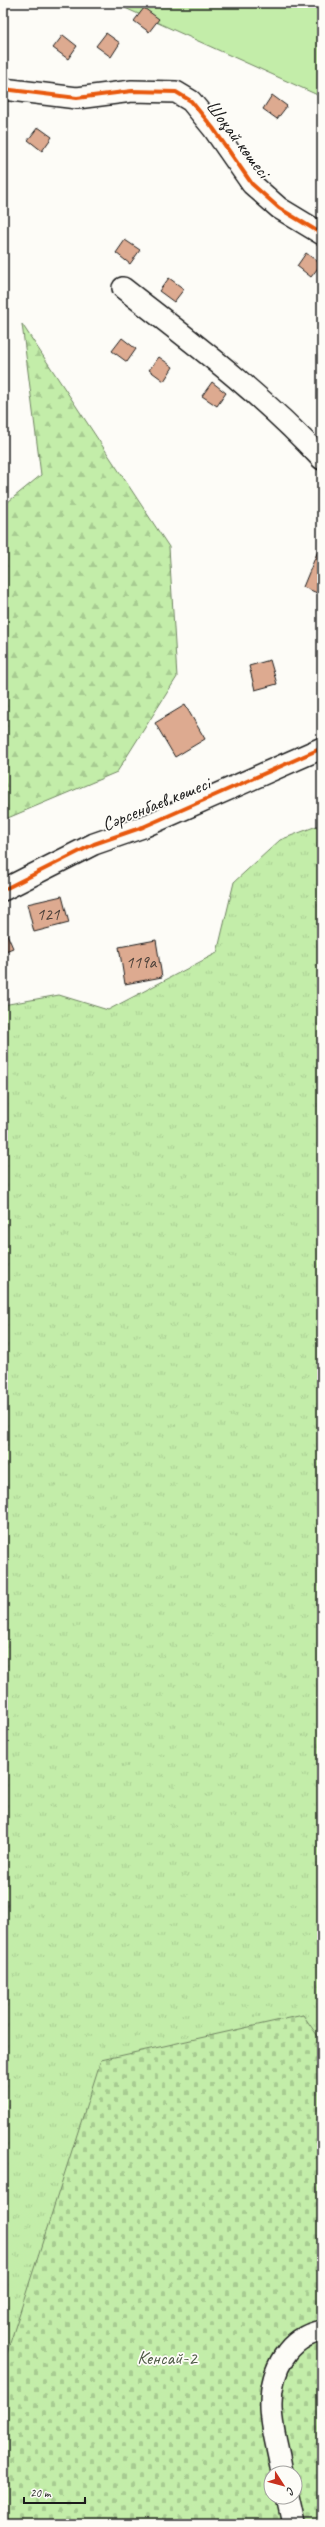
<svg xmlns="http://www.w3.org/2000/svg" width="325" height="2527" font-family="Caveat,sans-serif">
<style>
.grass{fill:url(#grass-tufts);stroke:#708462}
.forest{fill:url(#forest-firs);stroke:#708462}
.cemetery{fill:url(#cemetery-stones);stroke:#708462;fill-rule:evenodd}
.garden{fill:#c3eda9;stroke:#708462}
.building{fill:#ddaa90;stroke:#1c1c1c}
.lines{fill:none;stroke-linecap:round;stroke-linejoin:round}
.minor-casing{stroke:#1c1c1c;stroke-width:24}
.minor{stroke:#fdfcf7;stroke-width:21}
.cycleway-casing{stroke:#fdfcf7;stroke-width:6}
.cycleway{stroke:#e8590c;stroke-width:4}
.labels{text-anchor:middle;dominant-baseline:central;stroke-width:3.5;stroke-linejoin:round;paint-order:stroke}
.number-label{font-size:17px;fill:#4c4039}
.street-label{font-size:19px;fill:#1c1c1c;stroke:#fdfcf7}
.park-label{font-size:19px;fill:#4e5b46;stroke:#fdfcf7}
</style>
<defs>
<pattern id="grass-tufts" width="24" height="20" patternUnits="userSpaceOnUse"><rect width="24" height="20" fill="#c3eda9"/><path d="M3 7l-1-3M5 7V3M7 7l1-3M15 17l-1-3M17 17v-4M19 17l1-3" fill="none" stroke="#a7cb91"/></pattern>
<pattern id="forest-firs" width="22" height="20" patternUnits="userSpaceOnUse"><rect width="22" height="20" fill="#c3eda9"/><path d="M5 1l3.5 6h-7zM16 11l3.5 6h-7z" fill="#a7cb91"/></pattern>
<pattern id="cemetery-stones" width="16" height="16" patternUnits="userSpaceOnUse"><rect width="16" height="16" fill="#c3eda9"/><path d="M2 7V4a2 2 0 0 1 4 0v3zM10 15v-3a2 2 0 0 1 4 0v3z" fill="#a7cb91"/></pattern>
</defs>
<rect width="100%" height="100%" fill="#fdfcf7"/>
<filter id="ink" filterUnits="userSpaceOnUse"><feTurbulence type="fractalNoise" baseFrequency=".025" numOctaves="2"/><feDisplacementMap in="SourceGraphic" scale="8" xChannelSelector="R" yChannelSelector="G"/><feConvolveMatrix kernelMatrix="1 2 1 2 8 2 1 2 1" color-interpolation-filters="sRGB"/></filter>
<g filter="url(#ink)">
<path class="grass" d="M322 824V2159L3 2524V1005L59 995 108 1010 217 953 234 882 280 840Z"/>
<path class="forest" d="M22 324 169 547 177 677 117 772 3 820V506L41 475Z"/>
<path class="cemetery" d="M303 2015 322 2042V2524H3V2365L101 2060ZM271 2473H295V2497H271Z"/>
<path class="garden" d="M114 3H322V97Z"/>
<g class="building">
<path d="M144 8 159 19 149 32 134 21Z"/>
<path d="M106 33 120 43 111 57 96 46Z"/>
<path d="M63 35 77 46 68 59 53 48Z"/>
<path d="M272 95 287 106 277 119 263 109Z"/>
<path d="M3 112 7 113 3 140Z"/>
<path d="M38 127 52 137 42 151 28 140Z"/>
<path d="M125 240 140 250 130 264 116 253Z"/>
<path d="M306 253 321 264 311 277 297 266Z"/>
<path d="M169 278 184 289 174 302 159 291Z"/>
<path d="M122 338 136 349 127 362 112 351Z"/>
<path d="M159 357 173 367 164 381 149 370Z"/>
<path d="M212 382 226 393 217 406 202 396Z"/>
<path d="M322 541V595L303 587Z"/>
<path d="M270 660 277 684 255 690 249 666Z"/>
<path d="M185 705 205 739 175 757 155 723Z"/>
<path d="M62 896 69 923 34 932 27 904Z"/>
<path d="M3 925 13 948 3 952Z"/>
<path d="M156 940 162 977 125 984 119 947Z"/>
</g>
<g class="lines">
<defs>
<g id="minor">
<path d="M3 89 77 98 132 91 176 92 191 101 213 128 252 184 279 208 322 234"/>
<path d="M123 288C192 342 262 394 322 459"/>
<path d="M3 890 94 844 143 827 322 748"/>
<path d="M282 2473C279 2451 270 2425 271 2403 271 2370 288 2337 322 2331"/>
<path d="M288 2497 294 2524"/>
</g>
</defs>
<use href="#minor" class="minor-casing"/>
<use href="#minor" class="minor"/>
<defs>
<g id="cycleway">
<path d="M3 89 77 98 132 91 176 92 191 101 213 128 252 184 279 208 322 234"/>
<path d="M3 890 94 844 143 827 322 748"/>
</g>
</defs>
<use href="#cycleway" class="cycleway-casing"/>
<use href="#cycleway" class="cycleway"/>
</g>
</g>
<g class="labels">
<g class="number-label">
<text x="48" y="914">121</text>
<text x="141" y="962">119а</text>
</g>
<g class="street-label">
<text transform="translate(238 139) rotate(53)">Шоқай көшесі</text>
<text transform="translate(156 804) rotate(-22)">Сәрсенбаев көшесі</text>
</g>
<g class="park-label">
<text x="167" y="2358">Кенсай-2</text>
</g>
</g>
<rect width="325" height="2527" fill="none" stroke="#fdfcf7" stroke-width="16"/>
<rect x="8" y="8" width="309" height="2511" fill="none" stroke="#1c1c1c" stroke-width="1.5" filter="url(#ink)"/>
<g transform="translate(283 2485) rotate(126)"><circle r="19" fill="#fdfcf7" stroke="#a3a29f"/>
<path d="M0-3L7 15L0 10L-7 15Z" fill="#c8321e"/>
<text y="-6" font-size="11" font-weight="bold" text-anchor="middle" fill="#1c1c1c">С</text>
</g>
<path d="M24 2497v6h61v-6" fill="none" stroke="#1c1c1c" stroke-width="2"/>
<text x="30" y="2497" font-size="12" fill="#1c1c1c" stroke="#fdfcf7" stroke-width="3" paint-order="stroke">20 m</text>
</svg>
